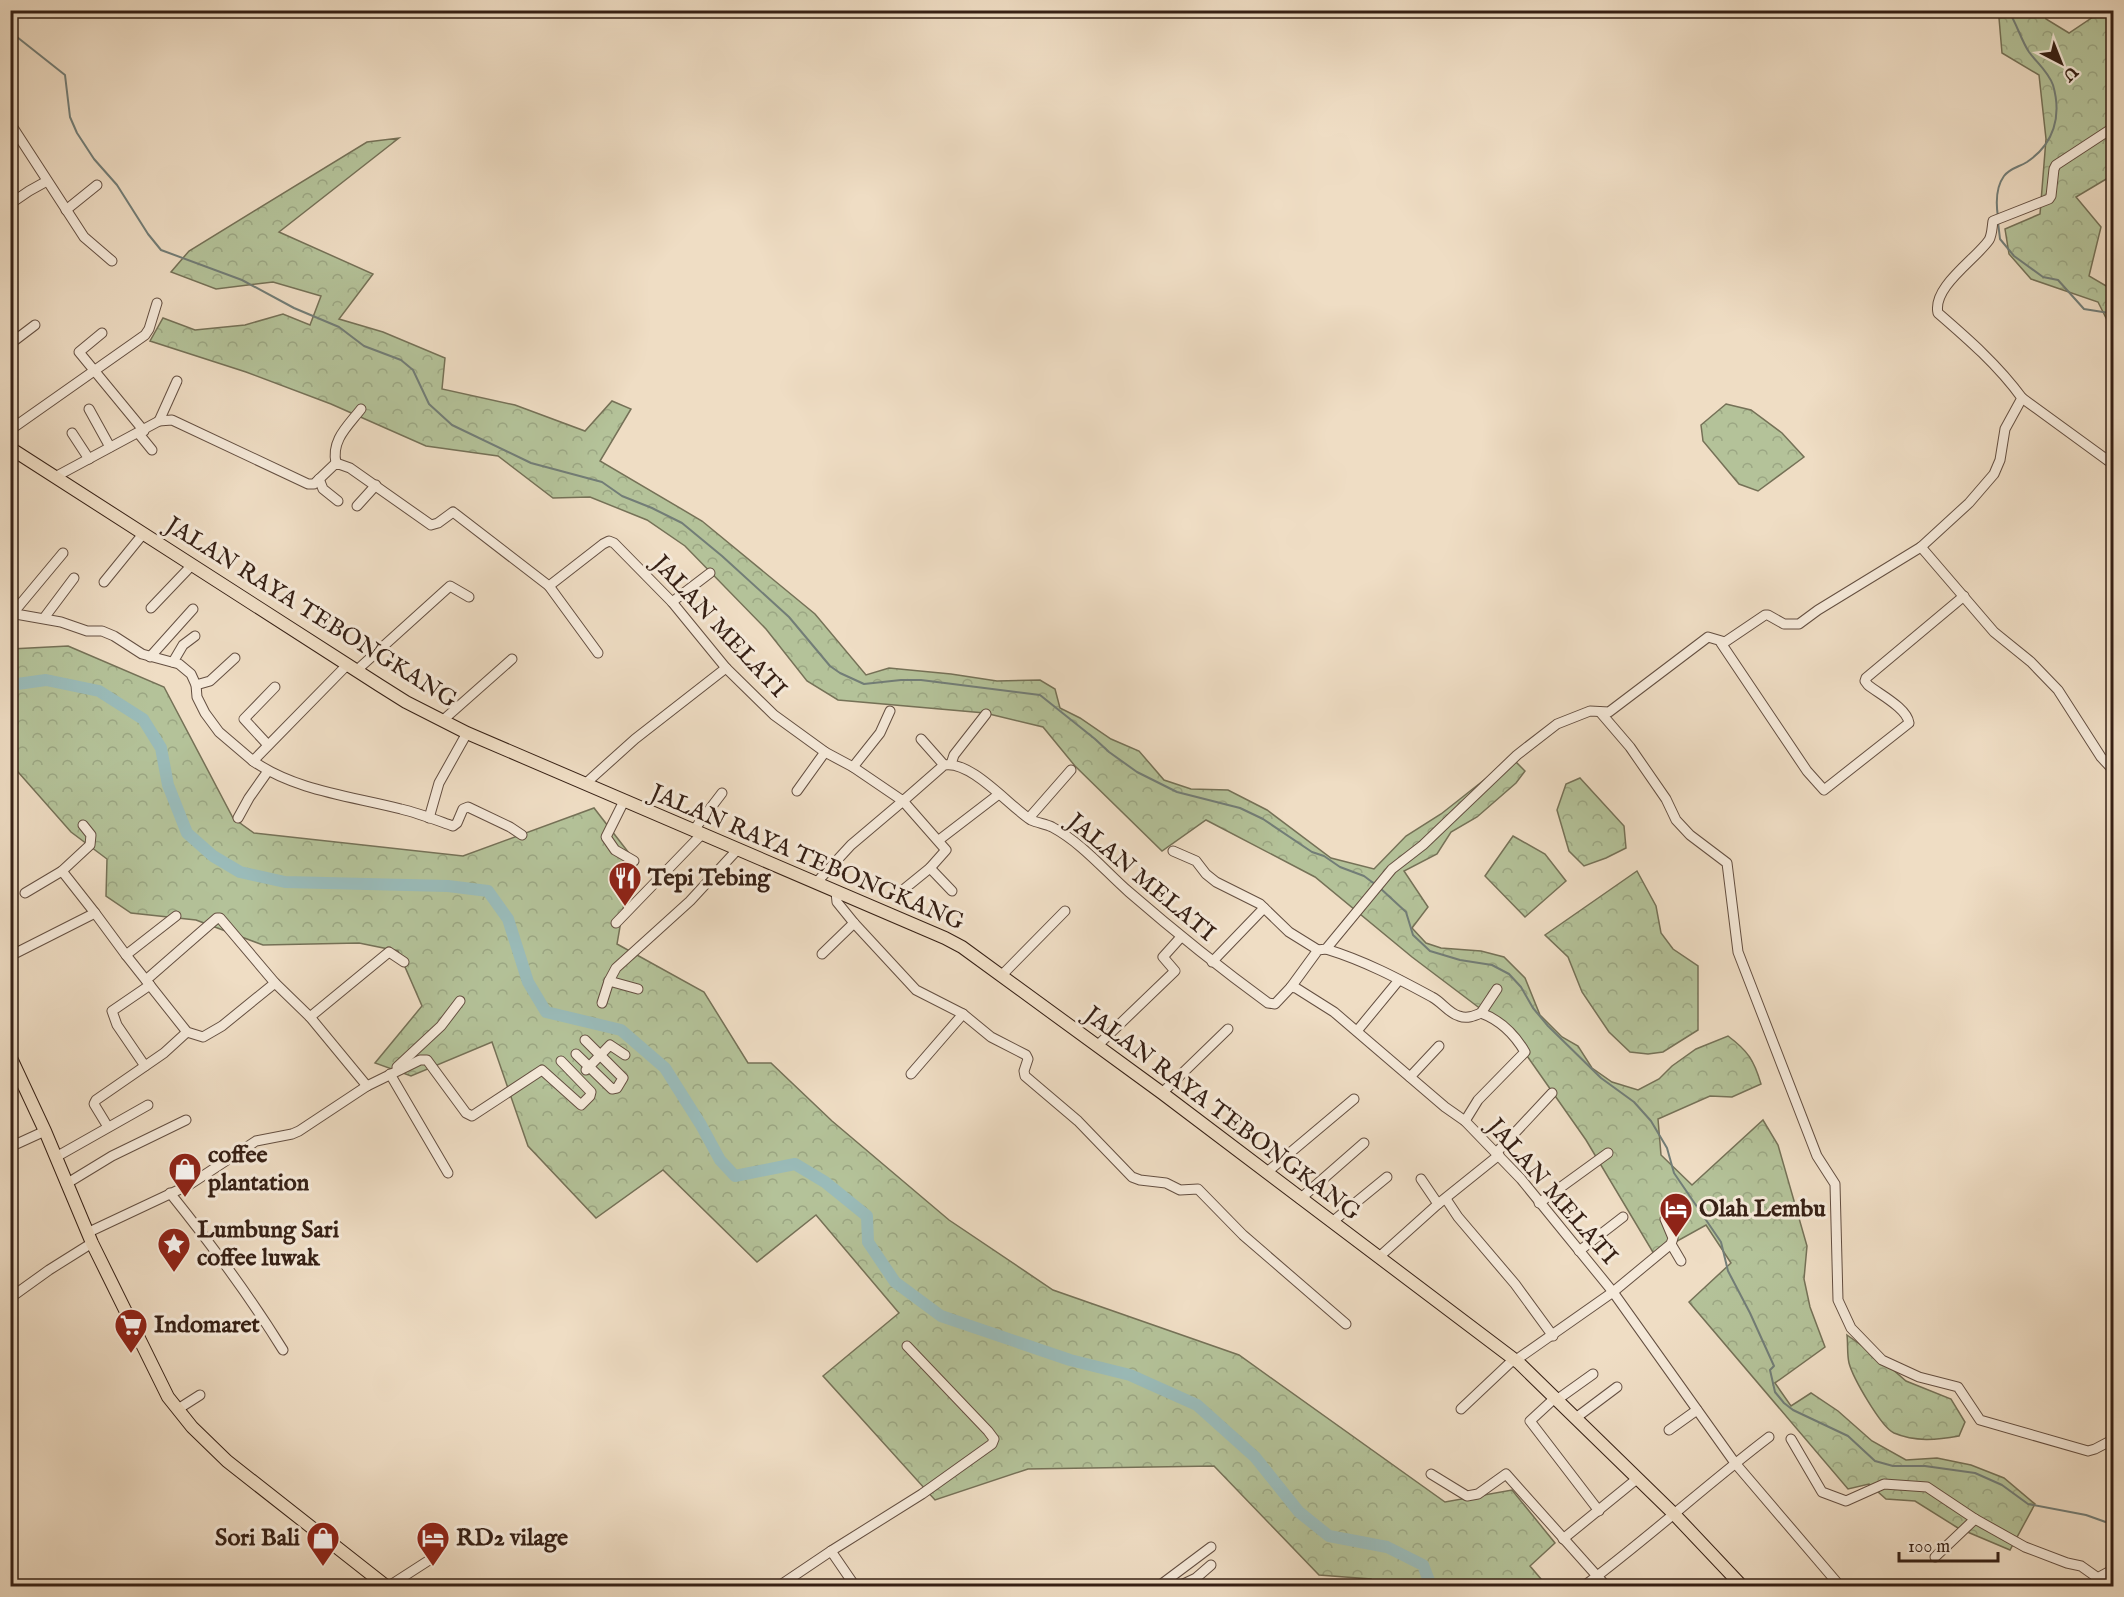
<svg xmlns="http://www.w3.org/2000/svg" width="2124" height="1597" font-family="'IM FELL English',serif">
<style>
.forest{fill:url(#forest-crowns);stroke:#757157;stroke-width:1.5}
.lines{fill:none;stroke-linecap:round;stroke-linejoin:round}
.stream{stroke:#727d77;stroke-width:2}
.river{stroke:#9abbb9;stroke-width:12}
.minor-casing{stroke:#644f41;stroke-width:11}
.major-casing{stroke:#362015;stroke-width:14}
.minor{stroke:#f5e9d9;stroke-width:9}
.major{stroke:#efddc4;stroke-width:12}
.labels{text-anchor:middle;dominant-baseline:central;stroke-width:6;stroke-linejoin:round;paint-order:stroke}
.street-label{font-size:24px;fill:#362015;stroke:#f5e9d9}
.poi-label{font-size:24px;font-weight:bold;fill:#362015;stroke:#f5e9d9;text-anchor:start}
</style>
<defs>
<pattern id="forest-crowns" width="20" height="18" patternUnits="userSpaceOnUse" patternTransform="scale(1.5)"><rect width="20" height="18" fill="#b4c299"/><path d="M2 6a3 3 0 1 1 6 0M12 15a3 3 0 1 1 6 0" fill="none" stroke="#9ba683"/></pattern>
</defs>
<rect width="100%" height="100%" fill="#efddc4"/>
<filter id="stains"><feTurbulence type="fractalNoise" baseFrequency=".00333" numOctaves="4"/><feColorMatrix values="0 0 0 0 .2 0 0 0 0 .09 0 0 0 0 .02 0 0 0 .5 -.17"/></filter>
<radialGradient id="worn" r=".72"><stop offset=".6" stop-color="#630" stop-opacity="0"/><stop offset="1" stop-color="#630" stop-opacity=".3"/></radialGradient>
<g class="forest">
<path d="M1991 11H2043L2046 19 2069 33 2102 11H2113V175L2076 197 2101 227 2089 276 2113 290V332L2098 302 2031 279 2009 254 2005 229 2040 214 2046 139 2039 75 2002 53 1999 18Z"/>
<path d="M399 138 279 232 373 274 339 319 383 332 445 358 442 389 515 405 585 431 612 401 631 409 600 461 702 521 815 614 866 675 889 668 951 674 997 681 1040 680 1055 689 1060 708 1080 718 1111 739 1139 751 1164 780 1191 789 1228 790 1267 810 1331 858 1374 869 1406 836 1441 814 1512 758 1525 771 1516 783 1477 817 1451 832 1437 854 1404 871 1428 907 1412 928 1426 943 1441 948 1481 951 1504 957 1525 978 1540 1015 1562 1037 1578 1046 1592 1068 1612 1082 1638 1090 1659 1079 1672 1066 1696 1049 1728 1036C1748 1051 1754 1060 1761 1084L1732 1097 1710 1096 1658 1119 1661 1155 1692 1185 1763 1120 1778 1145 1807 1246 1804 1279 1810 1307 1825 1347 1775 1383 1791 1406 1811 1393 1838 1411 1872 1441 1906 1460 1937 1458 1971 1465 2004 1478 2035 1504 2010 1550 1958 1528 1915 1501 1886 1499 1869 1484 1848 1489 1689 1302 1731 1263 1706 1225 1654 1254 1586 1140 1525 1053 1490 1016 1412 957 1315 877 1206 820 1162 851 1075 766 1043 727 985 713 838 700 807 681 766 629 685 546 647 520 590 497 553 498 498 456 426 446 331 404 246 372 150 341 163 318 195 330 245 325 283 314 310 325 321 296 273 282 216 289 171 272 189 251 367 142Z"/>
<path d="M1726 404 1751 410 1782 433 1804 457 1758 491 1739 484 1703 441 1701 425Z"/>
<path d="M68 646 164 687 233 818 254 833 463 856 594 808 632 857 617 944 704 992 748 1063H771L832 1121 949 1220 1053 1290 1239 1355 1445 1502 1512 1490 1555 1543 1530 1566 1547 1586H1379L1371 1579 1319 1575 1214 1466 1028 1469 935 1500 823 1376 899 1313 816 1215 757 1262 663 1170 596 1218 528 1146 492 1042 411 1076 375 1063 422 1006 398 951 359 943 263 945 196 920 131 913 106 896 107 859 71 832 11 764V649Z"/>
<path d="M1580 778 1624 826 1626 848 1606 858 1584 866 1569 851 1557 810 1566 784Z"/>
<path d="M1513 836 1545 854 1566 881 1525 917 1485 876Z"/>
<path d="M1637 871 1656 906 1661 933 1673 949 1698 966V1030L1663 1052 1648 1054 1630 1052 1609 1032 1582 992 1568 957 1545 935Z"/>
<path d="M1847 1335 1882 1360 1906 1381 1951 1399 1965 1422 1959 1436C1937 1440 1915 1442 1894 1433 1881 1427 1853 1378 1849 1363 1847 1355 1848 1344 1847 1335Z"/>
</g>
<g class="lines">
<g class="stream">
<path d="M10 34 17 37 65 75 70 117 77 133 94 159 117 185 148 234 161 250 242 280 294 308 339 327 364 346 401 360 413 370 429 404 452 425 531 463 602 482 622 496 652 508 682 523 722 556 789 617 830 666 840 673 864 684 901 680H921L1040 695 1095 739 1109 752 1137 772 1177 792 1240 808 1263 819 1312 852 1324 856 1340 867 1364 876 1376 885"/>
<path d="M1998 217C1996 204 1996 187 2004 176 2010 168 2019 167 2027 162 2054 144 2062 116 2053 85 2048 71 2037 63 2029 52 2021 40 2017 24 2008 10"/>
<path d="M1998 222 2000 239 2014 256 2043 277 2058 280 2084 309 2109 313 2114 310"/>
<path d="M1380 888 1406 912 1413 935 1430 951 1460 960 1492 965 1509 974 1521 987 1533 1008 1548 1026 1601 1078 1634 1102 1651 1121 1667 1148 1674 1173 1721 1242 1728 1271 1750 1313 1774 1366 1770 1370 1775 1392 1784 1403 1793 1410 1848 1436 1875 1461 1893 1466H1925L1975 1473 2002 1485 2028 1504 2086 1515 2114 1525"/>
</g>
<path class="river" d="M10 685 46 680 99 691 143 719 161 748 168 785 187 833 213 856 240 872 285 882 448 886 488 891 508 919 528 982 546 1012 621 1030 665 1068 701 1125 720 1160 735 1176 795 1164 825 1182 867 1216 868 1242 895 1282 941 1316 1070 1360 1130 1375 1197 1405 1255 1457 1299 1512 1329 1536 1387 1547 1423 1565 1431 1586"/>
<defs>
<g id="minor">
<path d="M10 123 84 237 112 261"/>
<path d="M10 204 29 191 47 181"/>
<path d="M66 210 97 185"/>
<path d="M102 333 79 352 144 431"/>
<path d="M10 344 35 325"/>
<path d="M2022 398 2114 465"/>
<path d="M89 409 110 447"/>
<path d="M159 421 177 381"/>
<path d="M10 430 145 335 149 329 157 303"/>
<path d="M72 433 89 459"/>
<path d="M139 434 152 450"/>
<path d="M336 463C331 440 348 426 361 409"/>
<path d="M55 477 159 421 172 420 308 484H314L336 463 350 468 431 525 438 523 453 512 549 586 603 544 609 541 614 543 672 602 726 668 774 715 825 752 853 767 903 801 944 765C971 760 1009 806 1031 820 1038 823 1046 824 1052 827 1082 843 1105 871 1129 892 1174 931 1220 968 1268 1003L1275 1004 1291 987 1296 988 1334 1012 1445 1107 1465 1121 1521 1179 1613 1292 1735 1463 1840 1586"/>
<path d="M319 479 323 489 338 501"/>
<path d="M357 506 376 485"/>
<path d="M1921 547 1994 632 2031 662 2058 690 2101 757 2114 771"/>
<path d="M104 582 143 534"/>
<path d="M549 586 598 653"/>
<path d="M672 602 710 573"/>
<path d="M151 608 192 565"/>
<path d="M10 613 61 622 87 631H102L114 636 142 654 179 664 191 674 196 685 197 697 205 713 219 732 253 761 348 664"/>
<path d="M13 613 63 553"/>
<path d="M44 618 74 578"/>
<path d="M1721 643 1807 771 1824 790 1909 723C1907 708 1879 694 1868 685L1865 681 1866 678 1964 596"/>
<path d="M150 657 193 609"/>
<path d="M173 662 183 645 195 636"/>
<path d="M357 670 450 586 469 597"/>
<path d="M196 685 210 681 235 658"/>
<path d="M1600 712 1630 747 1666 799 1676 820 1690 835 1727 863 1738 952 1817 1156 1835 1184 1838 1300 1851 1328 1882 1360 1919 1377 1958 1387 1980 1420 2088 1451 2095 1449 2114 1439"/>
<path d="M442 721 512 659"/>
<path d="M921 739 944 765"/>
<path d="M268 745 244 719 275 687"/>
<path d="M253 761C296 791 351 796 401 809 418 813 436 820 453 826L457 823 463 809 468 807 510 827 522 835"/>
<path d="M951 764 954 755 986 714"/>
<path d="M853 767 880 733 890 711"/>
<path d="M585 784 635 739 726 668"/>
<path d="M797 791 825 752"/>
<path d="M624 801 606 837 615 850 634 861"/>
<path d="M238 818 249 798 268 771"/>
<path d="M429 818 439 783 467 733"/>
<path d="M1029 818 1071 770"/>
<path d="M693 831 722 793"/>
<path d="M939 840 999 794"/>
<path d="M1173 851 1196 861 1206 874 1216 882 1260 904 1289 932 1318 950"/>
<path d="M930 868 952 891"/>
<path d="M62 871 95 913"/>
<path d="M816 883 851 845 903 801 946 850 930 868 898 894"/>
<path d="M836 892 837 902 854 923 916 990 963 1014 991 1037 1026 1055 1028 1059 1024 1071 1025 1076 1078 1121 1132 1177 1140 1180 1166 1183 1180 1190 1198 1189 1243 1235 1346 1324"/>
<path d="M25 893 62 871 90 845 91 835 83 825"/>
<path d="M616 923 702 834"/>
<path d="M1326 949C1365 961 1397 978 1432 997 1442 1002 1448 1013 1459 1016 1467 1019 1474 1016 1481 1013 1500 1020 1515 1035 1525 1052L1478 1100 1465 1121"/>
<path d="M822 954 854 923"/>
<path d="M126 955 176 916"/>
<path d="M10 956 95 913 126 955 187 1032 203 1037 222 1026 275 983"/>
<path d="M1212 962 1264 908"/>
<path d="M1001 976 1065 911"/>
<path d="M146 980 217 918H220L275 983 310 1017 367 1086"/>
<path d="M609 981 638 989"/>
<path d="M1291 987 1318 950 1326 949 1392 869 1423 845 1517 755 1557 724 1590 711 1609 712 1708 637 1725 642 1765 615H1768L1784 624H1799L1818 610 1921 547 1969 503 1994 474 2000 460 2005 429 2022 398C1998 365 1968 339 1938 313 1932 287 1976 259 1989 240 1992 235 1992 227 1993 221L2049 199 2051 196 2054 169 2056 165 2114 127"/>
<path d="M602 1003 609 981 616 968 690 901 738 849"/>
<path d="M1481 1013 1497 989"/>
<path d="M310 1017 389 952 404 962"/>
<path d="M1357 1031 1399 980"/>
<path d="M1097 1046 1175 971 1163 957 1181 937"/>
<path d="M576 1054 612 1089 617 1088 623 1078 585 1040"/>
<path d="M145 1066 117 1025 112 1011 150 985"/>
<path d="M397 1067 441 1026 460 1001"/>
<path d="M586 1070 610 1045 625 1055"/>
<path d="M390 1074 448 1173"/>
<path d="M911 1074 963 1014"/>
<path d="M1410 1077 1439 1046"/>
<path d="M1162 1093 1228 1029"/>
<path d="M108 1127 94 1104 96 1100 164 1053 187 1032"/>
<path d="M10 1147 45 1131"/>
<path d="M1497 1152 1552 1093"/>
<path d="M56 1157 148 1105"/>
<path d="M1266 1173 1354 1099"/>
<path d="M1421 1179 1438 1204"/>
<path d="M66 1184 112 1156 186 1120"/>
<path d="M170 1193C211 1244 249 1295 283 1350"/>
<path d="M1300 1199 1364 1143"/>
<path d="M1446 1199 1458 1217 1515 1284 1553 1336"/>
<path d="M1539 1203 1608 1153"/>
<path d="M1332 1222 1387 1177"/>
<path d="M89 1232 189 1185 256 1141 292 1134 299 1131 367 1086 420 1060H427L466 1113 472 1116 542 1070 581 1105 590 1096 591 1092 561 1061"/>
<path d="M1671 1244 1681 1261"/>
<path d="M1579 1251 1623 1217"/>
<path d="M1379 1257 1438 1204 1499 1155"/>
<path d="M10 1298 49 1270 92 1243"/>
<path d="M1516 1360 1613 1292 1671 1244 1673 1238 1665 1219"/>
<path d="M1556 1397 1530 1421 1599 1511"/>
<path d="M1558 1399 1593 1374"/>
<path d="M178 1409 200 1395"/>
<path d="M1461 1409 1514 1359"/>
<path d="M1577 1417 1617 1387"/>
<path d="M1669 1430 1697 1410"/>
<path d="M1791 1439 1822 1492 1846 1501 1884 1484 1927 1487 1975 1519 2025 1547 2067 1563 2081 1566 2098 1578"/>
<path d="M1431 1474 1467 1496 1478 1494 1506 1474 1606 1586"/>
<path d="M1563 1539 1638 1478"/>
<path d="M831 1551 855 1586"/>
<path d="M1935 1557 1975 1519"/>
<path d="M389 1586 434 1557"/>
<path d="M779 1586 831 1551 922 1494 992 1444 994 1439 988 1431 907 1346"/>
<path d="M1159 1586 1211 1547"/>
<path d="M1179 1586 1196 1578 1211 1565"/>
<path d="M1584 1586C1647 1539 1706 1485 1769 1437"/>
<path d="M2090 1586 2101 1576 2114 1569"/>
</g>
<g id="major">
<path d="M10 448 379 685 406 702 467 733 945 938 962 947 1162 1093 1519 1363 1674 1514 1742 1586"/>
<path d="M10 1056 45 1131 92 1243 168 1397 192 1427 227 1461 386 1586"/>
</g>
</defs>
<use href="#minor" class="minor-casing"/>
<use href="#major" class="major-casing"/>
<use href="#minor" class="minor"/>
<use href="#major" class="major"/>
</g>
<defs>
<symbol id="restaurant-pin" viewBox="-11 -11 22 30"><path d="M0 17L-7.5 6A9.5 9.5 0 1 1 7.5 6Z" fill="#8f2418" stroke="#f5e9d9"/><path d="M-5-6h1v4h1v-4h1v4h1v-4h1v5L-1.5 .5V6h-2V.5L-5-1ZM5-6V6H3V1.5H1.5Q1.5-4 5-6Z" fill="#fff"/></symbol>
<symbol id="shop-pin" viewBox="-11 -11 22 30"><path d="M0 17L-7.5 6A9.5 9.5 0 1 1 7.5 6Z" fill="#8f2418" stroke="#f5e9d9"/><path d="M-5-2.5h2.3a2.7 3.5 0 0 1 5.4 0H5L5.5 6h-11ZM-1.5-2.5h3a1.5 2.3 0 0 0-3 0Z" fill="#fff"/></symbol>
<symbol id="hotel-pin" viewBox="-11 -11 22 30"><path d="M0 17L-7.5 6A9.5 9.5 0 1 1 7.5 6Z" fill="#8f2418" stroke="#f5e9d9"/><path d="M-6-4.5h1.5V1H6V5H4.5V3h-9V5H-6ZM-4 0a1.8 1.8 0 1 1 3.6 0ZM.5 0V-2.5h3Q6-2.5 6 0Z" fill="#fff"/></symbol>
<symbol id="sight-pin" viewBox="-11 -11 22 30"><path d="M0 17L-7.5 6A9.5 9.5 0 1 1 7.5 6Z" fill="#8f2418" stroke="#f5e9d9"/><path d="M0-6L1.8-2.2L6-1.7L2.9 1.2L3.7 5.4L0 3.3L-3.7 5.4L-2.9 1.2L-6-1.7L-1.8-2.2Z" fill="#fff"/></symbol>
<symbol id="supermarket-pin" viewBox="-11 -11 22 30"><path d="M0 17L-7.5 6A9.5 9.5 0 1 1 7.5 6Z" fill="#8f2418" stroke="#f5e9d9"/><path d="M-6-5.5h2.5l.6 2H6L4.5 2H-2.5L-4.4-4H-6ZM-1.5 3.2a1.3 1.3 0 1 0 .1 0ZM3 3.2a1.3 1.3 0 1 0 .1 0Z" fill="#fff"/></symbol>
</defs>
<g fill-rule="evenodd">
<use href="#restaurant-pin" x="606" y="859" width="38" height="52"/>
<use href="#shop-pin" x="166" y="1150" width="38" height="52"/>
<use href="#hotel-pin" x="1657" y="1190" width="38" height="52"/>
<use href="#sight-pin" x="155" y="1225" width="38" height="52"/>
<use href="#supermarket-pin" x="112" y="1306" width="38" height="52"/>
<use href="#shop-pin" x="304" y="1519" width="38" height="52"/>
<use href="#hotel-pin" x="414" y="1519" width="38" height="52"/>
</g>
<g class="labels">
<g class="street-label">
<text transform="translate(311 613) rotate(32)">JALAN RAYA TEBONGKANG</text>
<text transform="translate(719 627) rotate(47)">JALAN MELATI</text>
<text transform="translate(807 858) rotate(23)">JALAN RAYA TEBONGKANG</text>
<text transform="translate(1141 878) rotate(40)">JALAN MELATI</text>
<text transform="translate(1222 1114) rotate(37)">JALAN RAYA TEBONGKANG</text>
<text transform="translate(1552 1192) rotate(49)">JALAN MELATI</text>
</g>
<g class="poi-label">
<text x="648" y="878">Tepi Tebing</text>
<text x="208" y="1155">coffee<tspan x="208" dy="28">plantation</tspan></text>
<text x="1699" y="1209">Olah Lembu</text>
<text x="197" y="1230">Lumbung Sari<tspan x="197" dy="28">coffee luwak</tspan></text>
<text x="154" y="1325">Indomaret</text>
<text x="300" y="1538" text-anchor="end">Sori Bali</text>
<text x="456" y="1538">RD2 vilage</text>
</g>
</g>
<rect width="2124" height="1597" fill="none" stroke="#efddc4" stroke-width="36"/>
<rect x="12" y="12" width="2100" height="1573" fill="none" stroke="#362015" stroke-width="3"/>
<rect x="18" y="18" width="2088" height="1561" fill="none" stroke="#362015" stroke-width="1.5"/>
<g transform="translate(2061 63) rotate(138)" stroke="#f5e9d9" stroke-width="4.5" paint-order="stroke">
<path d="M0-4.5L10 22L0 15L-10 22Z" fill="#362015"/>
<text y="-9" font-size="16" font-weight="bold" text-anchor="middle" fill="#362015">U</text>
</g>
<path d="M1899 1552v9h99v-9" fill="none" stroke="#362015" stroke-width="3"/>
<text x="1908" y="1552" font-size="18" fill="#362015" stroke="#f5e9d9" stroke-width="4.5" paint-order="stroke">100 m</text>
<rect width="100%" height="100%" filter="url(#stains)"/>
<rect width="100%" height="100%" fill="url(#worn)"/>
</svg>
